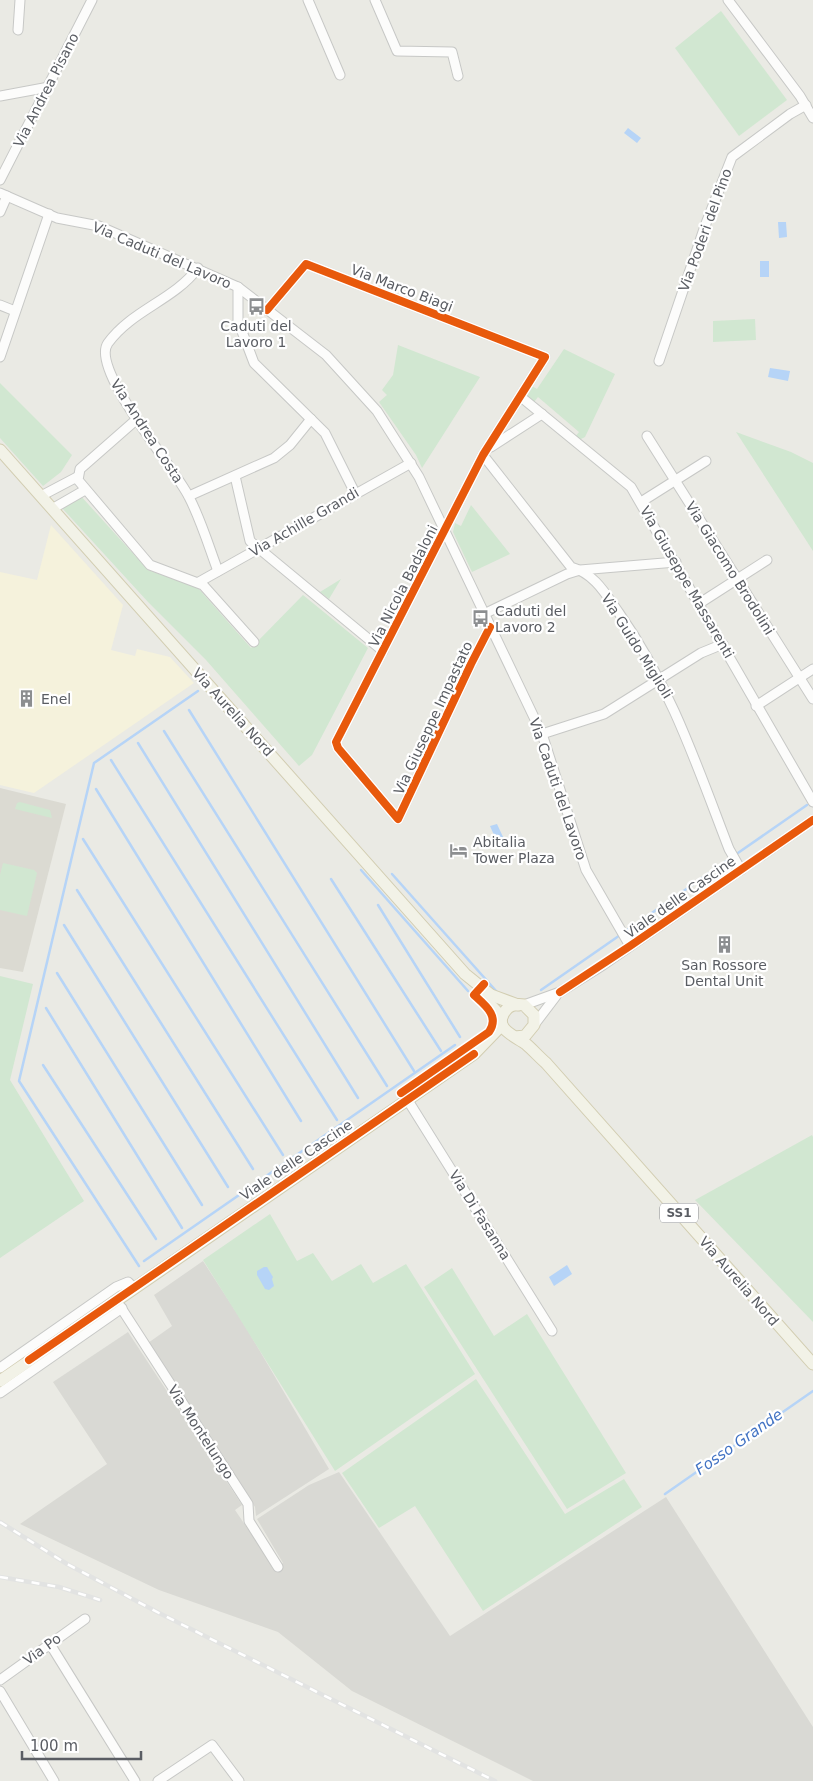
<svg xmlns="http://www.w3.org/2000/svg" width="813" height="1781" font-family="'DejaVu Sans',sans-serif">
<style>
.commercial{fill:#f5f2dc}
.industrial{fill:#d9d9d4}
.education{fill:#dbdad2}
.green{fill:#d1e7d1}
.water{fill:#b6d4f7}
.lines{fill:none;stroke-linecap:round;stroke-linejoin:round}
.stream{stroke:#b6d4f7;stroke-width:2.5}
.minor-casing{stroke:#c7c8c6;stroke-width:11}
.major-casing{stroke:#d2cdb1;stroke-width:13}
.minor{stroke:#fcfcfb;stroke-width:9}
.major{stroke:#f2f2e7;stroke-width:11}
.rail-casing{stroke:#e2e3e2;stroke-width:4.5}
.rail{stroke:#fff;stroke-width:2.5;stroke-dasharray:8;stroke-linecap:butt}
.cycleway-casing{stroke:#fff;stroke-width:11}
.cycleway{stroke:#e8590c;stroke-width:8}
.labels{text-anchor:middle;dominant-baseline:central;stroke-width:4.5;stroke-linejoin:round;paint-order:stroke}
.shield{fill:#fff;stroke:#8c8e92;stroke-width:1}
.shield-label{font-size:12px;font-weight:bold;fill:#5a5d63}
.street-label{font-size:14px;fill:#5a5d63;stroke:#fff}
.poi-label{font-size:14px;fill:#5a5d63;stroke:#fff;text-anchor:start}
.water-label{font-size:15px;font-style:italic;fill:#4172c3;stroke:#fff}
</style>
<rect width="100%" height="100%" fill="#eaeae4"/>
<path class="commercial" d="M51 525 123 605 111 650 135 656 137 649 170 657 194 683 34 793 0 785V572L37 580Z"/>
<g class="industrial">
<path d="M203 1261 244 1324 329 1469 256 1516 255 1507 148 1343 172 1326 154 1295Z"/>
<path d="M128 1332 242 1505 235 1510 275 1569 283 1563 257 1519 309 1485 339 1472 450 1636 666 1497 813 1727V1781H533L352 1691 278 1632 159 1590 20 1524 107 1464 53 1382Z"/>
</g>
<path class="education" d="M0 788 66 804 23 972 0 968Z"/>
<g class="green">
<path d="M721 11 787 100 739 136 675 48Z"/>
<path d="M755 319 756 340 713 342V321Z"/>
<path d="M398 345 480 377 422 468 416 455 379 402 387 395 382 390 393 375Z"/>
<path d="M564 349 615 374 585 437 579 440 575 437 579 432 538 397 534 402 527 396 532 386 537 389Z"/>
<path d="M0 383 72 455 61 472 43 486 0 438Z"/>
<path d="M736 432 791 452 813 463V551Z"/>
<path d="M79 494 148 570 198 588 251 648 303 595 368 648 312 755 299 766 206 660 148 602 62 508Z"/>
<path d="M471 505 510 554 472 572 453 532 455 523 461 526Z"/>
<path d="M341 579 329 599 320 592Z"/>
<path d="M20 802 50 810 52 818 15 809 17 803Z"/>
<path d="M3 863 34 870 37 873 27 916 0 910V875Z"/>
<path d="M0 976 33 984 10 1080 84 1201 0 1258Z"/>
<path d="M812 1135 813 1137V1322L695 1200Z"/>
<path d="M270 1214 297 1261 313 1253 332 1281 361 1264 373 1283 406 1264 475 1374 335 1471 203 1260Z"/>
<path d="M452 1268 494 1336 527 1314 626 1473 567 1509 424 1287Z"/>
<path d="M476 1379 565 1514 624 1479 642 1507 483 1611 415 1506 379 1528 342 1473Z"/>
</g>
<g class="water">
<path d="M628 128 641 138 637 143 624 133Z"/>
<path d="M778 222H786L787 237 779 238Z"/>
<rect x="760" y="261" width="9" height="16"/>
<path d="M770 368 790 371 788 381 768 377Z"/>
<path d="M497 824 504 839 497 842 490 826Z"/>
<path d="M567 1265 572 1274 554 1286 549 1277Z"/>
<path d="M264 1267H267L273 1277 272 1279 274 1286 269 1290 265 1289 257 1275V1271Z"/>
</g>
<g class="lines">
<g class="stream">
<path d="M189 710 414 1071"/>
<path d="M164 731 387 1086"/>
<path d="M138 743 358 1098"/>
<path d="M111 760 337 1120"/>
<path d="M96 789 301 1121"/>
<path d="M83 839 283 1155"/>
<path d="M735 855 807 805"/>
<path d="M361 870 468 991"/>
<path d="M392 874 497 992"/>
<path d="M331 879 441 1051"/>
<path d="M77 890 253 1169"/>
<path d="M378 905 460 1037"/>
<path d="M64 925 228 1187"/>
<path d="M57 973 202 1205"/>
<path d="M541 990 731 858"/>
<path d="M46 1008 182 1228"/>
<path d="M43 1065 156 1239"/>
<path d="M144 1261 455 1045"/>
<path d="M139 1266 19 1081 94 763 198 691"/>
<path d="M665 1494 813 1391"/>
</g>
<defs>
<g id="minor">
<path d="M308 0 340 75"/>
<path d="M375 0 397 51 452 52 458 76"/>
<path d="M728 0 800 96 813 118"/>
<path d="M18 30 20 0"/>
<path d="M0 96 49 87"/>
<path d="M0 180 92 0"/>
<path d="M0 193 57 218 99 226 238 287 326 355 377 411 419 477 542 734 586 870 630 946"/>
<path d="M0 212 7 196"/>
<path d="M198 268C174 300 132 310 108 343 89 369 176 469 189 497 201 520 209 547 218 571"/>
<path d="M238 287V321L254 363 325 433 355 493"/>
<path d="M0 305 15 311"/>
<path d="M267 310 306 264 545 357 483 455 336 742 338 748 398 819 471 664 490 627"/>
<path d="M0 357 49 214"/>
<path d="M659 361 705 226 732 157 790 114 806 105"/>
<path d="M521 397 631 487 813 802"/>
<path d="M137 419 80 469 78 480 150 565 203 585 254 642"/>
<path d="M647 436 813 699"/>
<path d="M491 447 542 414"/>
<path d="M483 455 571 567C595 574 605 593 619 613 671 687 697 766 729 849L741 870"/>
<path d="M235 476 250 541 383 651"/>
<path d="M41 496 77 477"/>
<path d="M189 496 274 458 290 445 311 419"/>
<path d="M641 502 706 461"/>
<path d="M52 509 85 490"/>
<path d="M199 582 411 463"/>
<path d="M700 603 767 560"/>
<path d="M484 614 567 574 580 570 676 562"/>
<path d="M756 706 813 669"/>
<path d="M542 734 604 714 701 653 723 644"/>
<path d="M524 1005 560 992 603 965 813 820"/>
<path d="M534 1025 556 996"/>
<path d="M407 1099 552 1331"/>
<path d="M116 1300 248 1504 249 1521 278 1567"/>
<path d="M0 1368 116 1287 128 1282 134 1288"/>
<path d="M0 1393 122 1308"/>
<path d="M50 1644 135 1781"/>
<path d="M0 1680 85 1619"/>
<path d="M0 1691 54 1781"/>
<path d="M158 1781 212 1745 239 1781"/>
</g>
<g id="major">
<path d="M0 450 465 974 491 995 518 1005"/>
<path d="M481 995 502 1017"/>
<path d="M515 1037 525 1036 534 1025V1015L524 1005C517 1004 510 1005 506 1010 491 1028 515 1036 526 1044 533 1050 539 1057 546 1063L813 1364"/>
<path d="M0 1381 474 1054 502 1025"/>
</g>
</defs>
<use href="#minor" class="minor-casing"/>
<use href="#major" class="major-casing"/>
<use href="#minor" class="minor"/>
<use href="#major" class="major"/>
<defs>
<g id="rail">
<path d="M0 1522 67 1564 159 1613 495 1781"/>
<path d="M0 1577 59 1587 100 1600"/>
</g>
</defs>
<use href="#rail" class="rail-casing"/>
<use href="#rail" class="rail"/>
<defs>
<g id="cycleway">
<path d="M267 310 306 264 545 357 483 455 336 742 338 748 398 819 471 664 490 627"/>
<path d="M560 992 630 946 813 820"/>
<path d="M401 1093 489 1032C500 1016 485 1005 474 995L484 984"/>
<path d="M29 1360 474 1054"/>
</g>
</defs>
<use href="#cycleway" class="cycleway-casing"/>
<use href="#cycleway" class="cycleway"/>
</g>
<defs>
<symbol id="bus-bare" viewBox="-9 -9 18 18"><path d="M-5-6H5V4H4V6H2V4H-2V6H-4V4H-5ZM-3.5-4V0h7V-4ZM-3.5 1.2v1.5H-2V1.2ZM2 1.2v1.5H3.5V1.2Z" fill="#8c8e90" stroke="#fff" stroke-width="2.5" paint-order="stroke"/></symbol>
<symbol id="building-bare" viewBox="-9 -9 18 18"><path d="M-4-6H4V6H1V3H-1V6H-4ZM-2.5-4.3h1.7v1.8h-1.7ZM.8-4.3h1.7v1.8H.8ZM-2.5-1h1.7V.8h-1.7ZM.8-1h1.7V.8H.8Z" fill="#8c8e90" stroke="#fff" stroke-width="2.5" paint-order="stroke"/></symbol>
<symbol id="hotel-bare" viewBox="-9 -9 18 18"><path d="M-6-4.5h1.5V1H6V5H4.5V3h-9V5H-6ZM-4 0a1.8 1.8 0 1 1 3.6 0ZM.5 0V-2.5h3Q6-2.5 6 0Z" fill="#8c8e90" stroke="#fff" stroke-width="2.5" paint-order="stroke"/></symbol>
</defs>
<g fill-rule="evenodd">
<use href="#bus-bare" x="244" y="294" width="25" height="25"/>
<use href="#bus-bare" x="468" y="606" width="25" height="25"/>
<use href="#building-bare" x="14" y="686" width="25" height="25"/>
<use href="#hotel-bare" x="446" y="838" width="25" height="25"/>
<use href="#building-bare" x="712" y="932" width="25" height="25"/>
</g>
<g class="labels">
<rect class="shield" x="660" y="1203.5" width="38" height="19" rx="4"/>
<g class="shield-label">
<text x="679" y="1213">SS1</text>
</g>
<g class="street-label">
<text transform="translate(46 90) rotate(-63)">Via Andrea Pisano</text>
<text transform="translate(705 230) rotate(-70)">Via Poderi del Pino</text>
<text transform="translate(162 255) rotate(23)">Via Caduti del Lavoro</text>
<text transform="translate(402 288) rotate(21)">Via Marco Biagi</text>
<text transform="translate(147 431) rotate(57)">Via Andrea Costa</text>
<text transform="translate(304 522) rotate(-30)">Via Achille Grandi</text>
<text transform="translate(730 568) rotate(58)">Via Giacomo Brodolini</text>
<text transform="translate(687 582) rotate(60)">Via Giuseppe Massarenti</text>
<text transform="translate(403 586) rotate(-63)">Via Nicola Badaloni</text>
<text transform="translate(637 646) rotate(58)">Via Guido Miglioli</text>
<text transform="translate(233 712) rotate(48)">Via Aurelia Nord</text>
<text transform="translate(433 718) rotate(-65)">Via Giuseppe Impastato</text>
<text transform="translate(558 789) rotate(71)">Via Caduti del Lavoro</text>
<text transform="translate(680 897) rotate(-35)">Viale delle Cascine</text>
<text transform="translate(296 1160) rotate(-34)">Viale delle Cascine</text>
<text transform="translate(480 1215) rotate(58)">Via Di Fasanna</text>
<text transform="translate(739 1281) rotate(49)">Via Aurelia Nord</text>
<text transform="translate(201 1432) rotate(57)">Via Montelungo</text>
<text transform="translate(42 1649) rotate(-36)">Via Po</text>
</g>
<g class="poi-label">
<text x="256" y="326" text-anchor="middle">Caduti del<tspan x="256" dy="16">Lavoro 1</tspan></text>
<text x="495" y="611">Caduti del<tspan x="495" dy="16">Lavoro 2</tspan></text>
<text x="41" y="699">Enel</text>
<text x="473" y="842">Abitalia<tspan x="473" dy="16">Tower Plaza</tspan></text>
<text x="724" y="965" text-anchor="middle">San Rossore<tspan x="724" dy="16">Dental Unit</tspan></text>
</g>
<g class="water-label">
<text transform="translate(739 1442) rotate(-35)">Fosso Grande</text>
</g>
</g>
<path d="M22 1751v8h119v-8" fill="none" stroke="#5a5d63" stroke-width="2.5"/>
<text x="30" y="1751" font-size="15" fill="#5a5d63" stroke="#ffffff" stroke-width="4" paint-order="stroke">100 m</text>
</svg>
